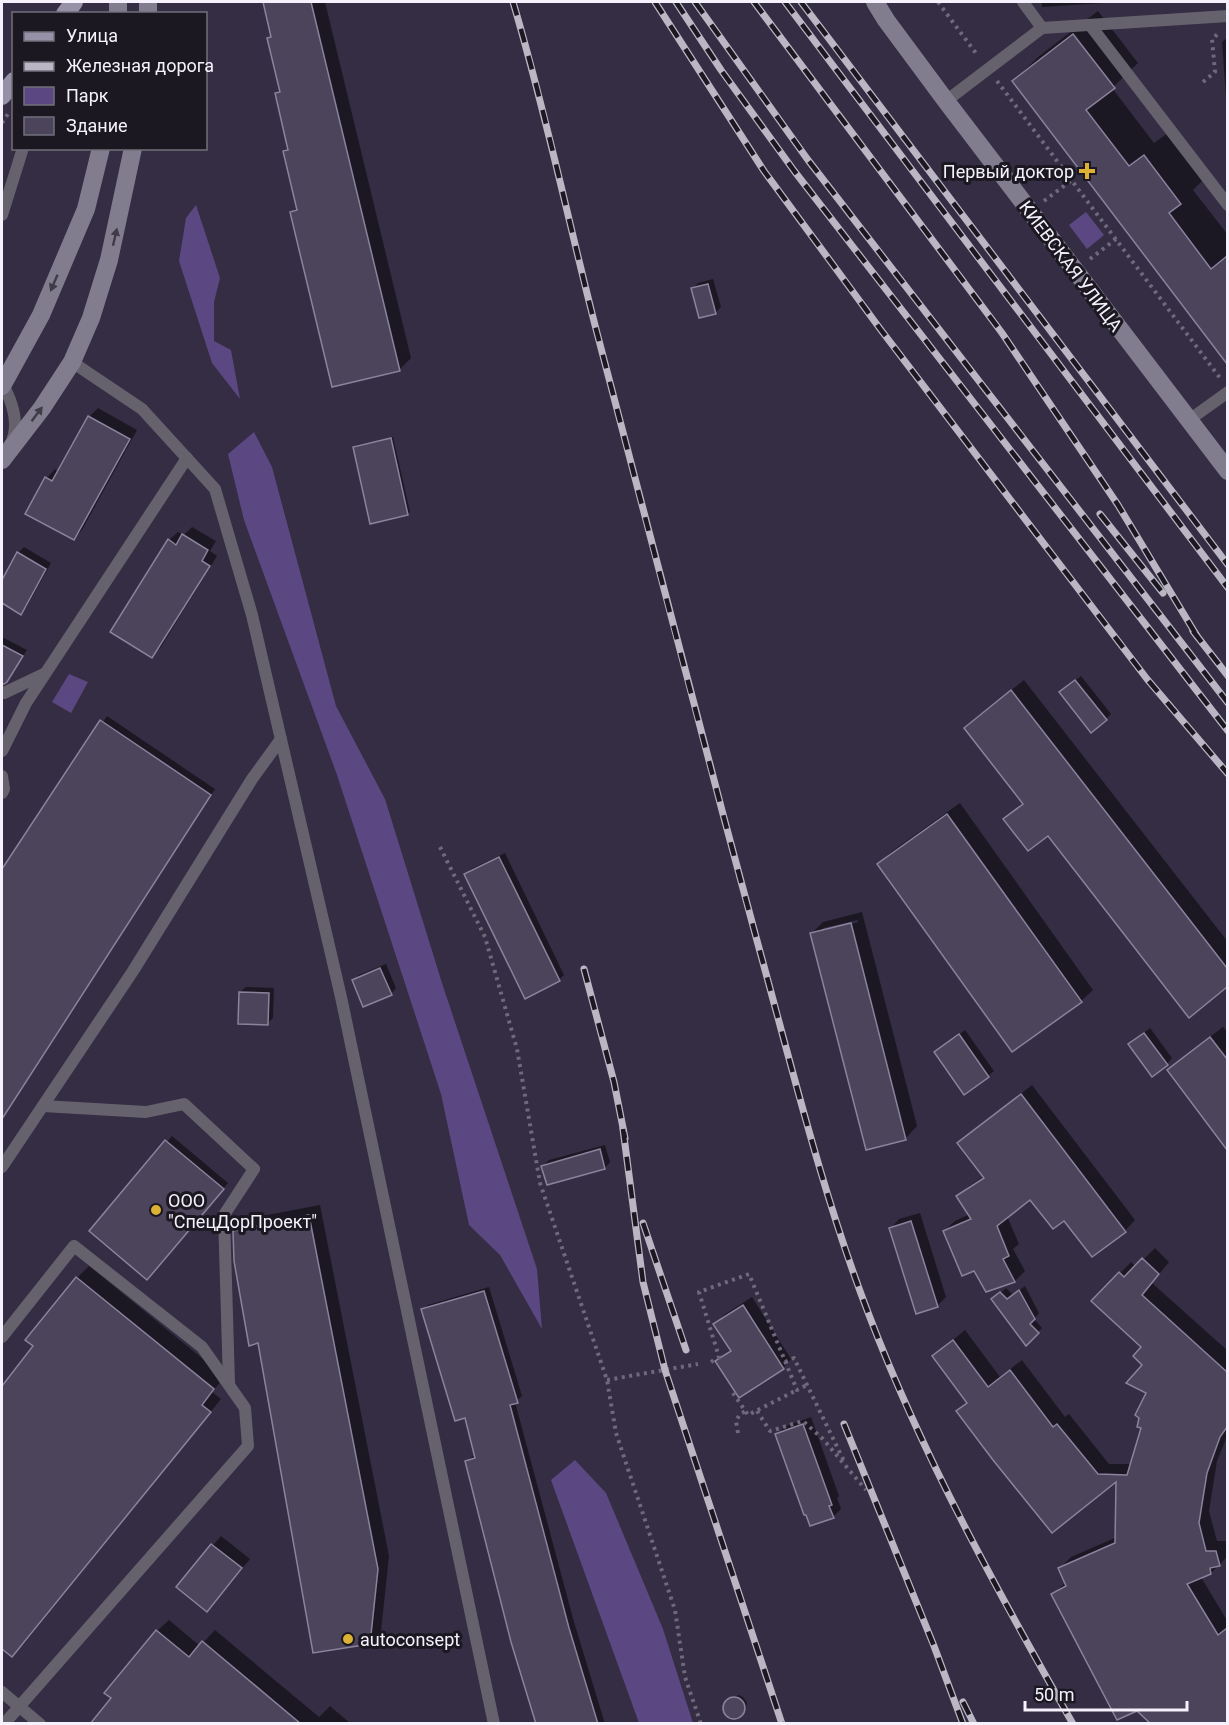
<svg xmlns="http://www.w3.org/2000/svg" width="1229" height="1725" font-family="Roboto,sans-serif">
<style>
.green{fill:#5b4782}
.shadow{fill:#0007;fill-rule:evenodd}
.building{fill:#4b445b;stroke:#8b839d;stroke-width:1.5}
.lines{fill:none;stroke-linecap:round;stroke-linejoin:round}
.path{stroke:#6f697b;stroke-width:4;stroke-dasharray:3 4.5;stroke-linecap:butt}
.lane{stroke:#65626d;stroke-width:12}
.secondary{stroke:#827d8e;stroke-width:18}
.primary{stroke:#9791a7;stroke-width:18}
.rail-casing{stroke:#bab6c4;stroke-width:7}
.rail{stroke:#1b1822;stroke-width:4.5;stroke-dasharray:14;stroke-linecap:butt}
.oneway{fill:#3f3b48}
.poi-dot{fill:#ddb133;stroke:#1b1822;stroke-width:2}
.labels{text-anchor:middle;dominant-baseline:central;stroke-width:6;stroke-linejoin:round;paint-order:stroke}
.poi-label{font-size:18px;fill:#f5f2fd;stroke:#1b1822;text-anchor:start}
.street-label{font-size:18px;fill:#f5f2fd;stroke:#1b1822}
</style>
<rect width="100%" height="100%" fill="#342d43"/>
<g class="green">
<path d="M196 205 220 278 214 302V341L231 350 240 399 212 363 179 261 186 218Z"/>
<path d="M1086 212 1104 235 1087 249 1069 225Z"/>
<path d="M254 432 272 467 336 706 385 799 442 983 537 1269 542 1329 500 1255 469 1225 441 1094 337 775 244 520 228 454Z"/>
<path d="M69 674 88 682 71 713 52 702Z"/>
<path d="M575 1460 606 1493 663 1629 693 1723H639L551 1480Z"/>
</g>
<g class="shadow">
<path d="M264 2H325L411 358 400 369 333 385 292 212 298 206 285 152 289 147 276 94 281 89 268 39 272 34Z"/>
<path d="M1042 2H1119L1042 7Z"/>
<path d="M1098 11 1138 63 1112 88 1154 143 1169 132 1204 179 1193 190 1228 235V343L1219 350 1014 81 1038 57Z"/>
<path d="M1228 37V125L1222 42Z"/>
<path d="M713 279 721 307 715 313 692 289 698 283Z"/>
<path d="M98 408 137 430 82 530 74 539 47 478 55 469 59 472 89 417Z"/>
<path d="M393 437 410 512 408 514 354 447 357 445Z"/>
<path d="M192 527 216 541 210 551 217 556 161 647 152 656 169 540 178 532 184 535Z"/>
<path d="M24 547 51 563 26 608 20 613 2 602V583L18 553Z"/>
<path d="M2 637 27 650 12 672 2 667Z"/>
<path d="M1081 676 1111 714 1106 719 1067 687Z"/>
<path d="M1024 680 1228 942V986L1190 1016 1048 834 1005 820 1023 802 966 728 977 717Z"/>
<path d="M107 716 215 789 2 1118V871Z"/>
<path d="M960 803 1093 990 1081 1001 879 864 891 852Z"/>
<path d="M505 853 564 975 559 980 466 875 471 869Z"/>
<path d="M862 912 917 1126 906 1138 811 934 823 922ZM858 920V922L823 932V928Z"/>
<path d="M386 964 396 988 391 994 354 981 359 975Z"/>
<path d="M246 987 274 988 273 1018 267 1024 240 992Z"/>
<path d="M1223 1027 1228 1032V1146L1169 1071 1181 1059Z"/>
<path d="M1150 1028 1172 1058 1167 1064 1136 1039Z"/>
<path d="M965 1030 994 1071 988 1076 936 1052Z"/>
<path d="M1032 1085 1135 1220 1125 1231 1065 1218 1031 1198 1007 1216 1019 1244 1013 1249 1025 1271 1015 1281 987 1290 975 1269 944 1231 955 1221 970 1214 958 1196 969 1186 984 1176 959 1143 970 1133Z"/>
<path d="M172 1136 228 1183 152 1272 91 1230Z"/>
<path d="M605 1145 610 1162 605 1168 543 1166 549 1160Z"/>
<path d="M320 1205 389 1556 381 1631 369 1642 260 1341 234 1231 246 1219Z"/>
<path d="M920 1213 946 1297 937 1306 891 1228 899 1219Z"/>
<path d="M1155 1248 1169 1262 1152 1283 1228 1351V1434L1217 1461 1209 1511 1217 1541H1227L1228 1556 1211 1573 1201 1577 1228 1622V1724H1154L1137 1709 1053 1594 1066 1582 1060 1568 1071 1557 1117 1537V1479L1053 1531 958 1411 968 1401 934 1356 965 1330 1000 1377 1022 1360 1065 1417 1069 1414 1109 1464H1132L1143 1427 1148 1392 1144 1365 1143 1347 1093 1301 1131 1262 1136 1267Z"/>
<path d="M89 1266 225 1377 212 1392 221 1399 24 1644 12 1655 2 1647V1388L35 1346 77 1278Z"/>
<path d="M1025 1286 1039 1313 1034 1319 1042 1328 1026 1343 998 1295 1006 1288 1013 1295Z"/>
<path d="M489 1287 522 1396 515 1402 574 1622 605 1724H538L466 1461 475 1455 466 1417 423 1310 428 1305Z"/>
<path d="M752 1297 791 1359 783 1368 717 1361 731 1349 715 1324 724 1315Z"/>
<path d="M811 1417 839 1496 837 1498 841 1509 833 1517 777 1434 784 1427Z"/>
<path d="M221 1536 250 1559 215 1601 178 1587Z"/>
<path d="M169 1620 200 1646 215 1630 319 1717 330 1706 351 1724H92L113 1698 157 1631Z"/>
<path d="M739 1695 744 1698 747 1703 746 1709 737 1720 726 1713 724 1707 730 1698Z"/>
</g>
<g class="building">
<path d="M263 2H311L400 371 332 387 290 212 297 210 283 151 288 150 275 93 280 92 267 38 271 37Z"/>
<path d="M1073 34 1115 88 1086 110 1129 166 1144 155 1181 204 1169 213 1211 269 1227 256V364L1012 81Z"/>
<path d="M708 284 716 314 699 318 691 288Z"/>
<path d="M88 416 130 439 74 540 25 514 45 477 52 481Z"/>
<path d="M391 438 408 515 370 524 353 447Z"/>
<path d="M182 534 208 550 202 561 210 566 152 658 110 632 168 539 176 545Z"/>
<path d="M17 552 46 569 21 615 2 603V580Z"/>
<path d="M2 645 23 656 7 682 4 684H2Z"/>
<path d="M1075 680 1107 720 1091 733 1059 692Z"/>
<path d="M1011 690 1227 968V987L1189 1018 1048 836 1028 851 1003 819 1023 804 964 728Z"/>
<path d="M100 720 211 795 2 1119V869Z"/>
<path d="M947 814 1082 1002 1012 1052 877 864Z"/>
<path d="M499 857 560 981 525 999 464 874Z"/>
<path d="M851 923 906 1140 866 1150 810 933Z"/>
<path d="M380 968 392 995 363 1007 352 980Z"/>
<path d="M239 992 269 993 268 1025 238 1024Z"/>
<path d="M1144 1033 1168 1065 1152 1077 1128 1044Z"/>
<path d="M959 1034 989 1077 964 1095 934 1052Z"/>
<path d="M1210 1037 1227 1059V1150L1167 1070Z"/>
<path d="M1021 1094 1126 1232 1092 1257 1064 1221 1053 1229 1030 1200 997 1226 1009 1256 1003 1259 1015 1282 986 1292 974 1271 962 1276 943 1231 971 1219 956 1196 984 1178 957 1143Z"/>
<path d="M165 1140 224 1189 147 1280 89 1231Z"/>
<path d="M600 1149 605 1169 547 1185 541 1166Z"/>
<path d="M309 1215 378 1569 370 1644 313 1653 258 1343 249 1346 234 1261 233 1231Z"/>
<path d="M911 1221 938 1307 916 1314 889 1228Z"/>
<path d="M1142 1258 1159 1274 1142 1295 1227 1372V1427L1220 1437 1207 1473 1199 1523 1206 1551H1216L1220 1566 1210 1568 1211 1574 1187 1584 1218 1635 1227 1628V1724H1151L1137 1711 1117 1720 1051 1594 1066 1586 1058 1568 1115 1543 1116 1482 1052 1533 993 1460 956 1411 967 1403 932 1356 953 1340 988 1387 1010 1370 1053 1427 1057 1424 1098 1474 1127 1475 1141 1428 1137 1427 1139 1418 1135 1415 1146 1393 1126 1383 1142 1365 1133 1356 1141 1347 1091 1301 1119 1272 1124 1277Z"/>
<path d="M76 1277 214 1389 202 1405 211 1412 12 1657 2 1649V1386L33 1346 25 1340Z"/>
<path d="M1019 1290 1035 1319 1030 1324 1039 1333 1026 1346 991 1299 1000 1292 1007 1299Z"/>
<path d="M484 1291 518 1403 510 1405 569 1628 598 1724H536L511 1642 465 1461 475 1458 465 1418 455 1421 421 1309Z"/>
<path d="M743 1305 784 1369 739 1398 715 1361 731 1351 713 1324Z"/>
<path d="M803 1424 832 1505 829 1506 834 1518 810 1526 806 1515H804L775 1434Z"/>
<path d="M211 1544 242 1568 207 1612 176 1587Z"/>
<path d="M156 1630 189 1657 202 1641 301 1724H90L111 1698 104 1693Z"/>
<circle cx="734" cy="1708" r="11"/>
</g>
<g class="lines">
<g class="path">
<path d="M938 2 978 56"/>
<path d="M997 81 1220 378"/>
<path d="M1203 82 1215 72 1212 39 1219 33"/>
<path d="M2 123 8 114"/>
<path d="M1044 201 1072 180"/>
<path d="M1090 259 1116 239"/>
<path d="M440 847 485 937 517 1049 540 1183 607 1380 616 1433 675 1610 685 1677 701 1724"/>
<path d="M711 1362 719 1357 699 1292 749 1274 797 1390 807 1385"/>
<path d="M785 1362 794 1358 844 1461"/>
<path d="M607 1380 698 1364"/>
<path d="M733 1393 748 1415 797 1390"/>
<path d="M757 1411 770 1431 803 1421 823 1439 866 1490"/>
<path d="M738 1433 736 1421 740 1414 746 1411"/>
</g>
<g class="lane">
<path d="M1023 2 1042 28"/>
<path d="M1090 25 1228 205"/>
<path d="M946 101 1042 28 1228 16"/>
<path d="M2 215 23 148"/>
<path d="M72 362 142 409 215 489 252 615 341 997 494 1724"/>
<path d="M2 383C12 401 20 424 11 443"/>
<path d="M1189 420 1228 392"/>
<path d="M2 692 4 693 44 674"/>
<path d="M2 751 26 703 187 458"/>
<path d="M2 776 4 789 2 793"/>
<path d="M43 1106 146 1112 184 1104 254 1169 224 1215 229 1383"/>
<path d="M2 1167 133 971 252 779 281 739"/>
<path d="M2 1337 74 1246 202 1347 245 1408 248 1446 4 1724"/>
<path d="M2 1692 40 1724"/>
</g>
<g class="secondary">
<path d="M875 2 886 20 946 101 1228 471"/>
<path d="M118 14V2"/>
<path d="M148 14V2"/>
<path d="M2 386 41 315 86 209 101 148"/>
<path d="M2 460 42 408 72 362 91 318 109 260 133 148"/>
</g>
<g class="primary">
<path d="M65 14 74 2"/>
<path d="M2 96 14 81"/>
</g>
<defs>
<g id="rail">
<path d="M513 2C545 109 568 220 596 329 650 535 703 742 759 948 793 1071 823 1196 869 1315 923 1457 998 1592 1073 1724"/>
<path d="M655 2 764 171 881 330 1147 679 1228 774"/>
<path d="M676 2 721 70 795 172 1228 731"/>
<path d="M695 2 808 160 1228 703"/>
<path d="M754 2 1002 333 1118 505 1197 636"/>
<path d="M785 2 1228 588"/>
<path d="M801 2 1228 565"/>
<path d="M1100 514 1163 593"/>
<path d="M1193 631 1228 676"/>
<path d="M584 969 614 1082 625 1138"/>
<path d="M623 1129 643 1282 665 1370 782 1724"/>
<path d="M643 1223 686 1350"/>
<path d="M844 1424 934 1646 963 1724"/>
<path d="M963 1702 974 1724"/>
</g>
</defs>
<use href="#rail" class="rail-casing"/>
<use href="#rail" class="rail"/>
</g>
<defs><path id="oneway-solid" d="M-6-.8H1V-3.2L6.5 0L1 3.2V.8H-6Z" transform="scale(1.5)"/></defs>
<g class="oneway">
<use href="#oneway-solid" transform="translate(115 237) rotate(-77)"/>
<use href="#oneway-solid" transform="translate(54 283) rotate(113)"/>
<use href="#oneway-solid" transform="translate(37 414) rotate(-53)"/>
</g>
<g class="poi-dot">
<path d="M1084 162h6v6h6v6h-6v6h-6v-6h-6v-6h6z"/>
<circle cx="156" cy="1210" r="6"/>
<circle cx="348" cy="1639" r="6"/>
</g>
<g class="labels">
<g class="poi-label">
<text x="1074" y="171" text-anchor="end">Первый доктор</text>
<text x="168" y="1200">ООО<tspan x="168" dy="21">"СпецДорПроект"</tspan></text>
<text x="360" y="1639">autoconsept</text>
</g>
<g class="street-label">
<text transform="translate(1071 266) rotate(53)">КИЕВСКАЯ УЛИЦА</text>
</g>
</g>
<rect width="1229" height="1725" fill="none" stroke="#f5f2fd" stroke-width="6"/>
<rect x="12" y="12" width="195" height="138" fill="#1b1822" stroke="#726f7a" stroke-width="1.5"/>
<rect x="24" y="32" width="30" height="9" fill="#9791a7" stroke="#726f7a" stroke-width="1.5"/>
<text x="66" y="42" font-size="18" fill="#f5f2fd">Улица</text>
<rect x="24" y="62" width="30" height="9" fill="#bab6c4" stroke="#726f7a" stroke-width="1.5"/>
<text x="66" y="72" font-size="18" fill="#f5f2fd">Железная дорога</text>
<rect x="24" y="87" width="30" height="18" fill="#5b4782" stroke="#726f7a" stroke-width="1.5"/>
<text x="66" y="102" font-size="18" fill="#f5f2fd">Парк</text>
<rect x="24" y="117" width="30" height="18" fill="#4b445b" stroke="#726f7a" stroke-width="1.5"/>
<text x="66" y="132" font-size="18" fill="#f5f2fd">Здание</text>
<path d="M1025 1701v9h162v-9" fill="none" stroke="#f5f2fd" stroke-width="3"/>
<text x="1034" y="1701" font-size="18" fill="#f5f2fd" stroke="#1b1822" stroke-width="4.5" paint-order="stroke">50 m</text>
</svg>
